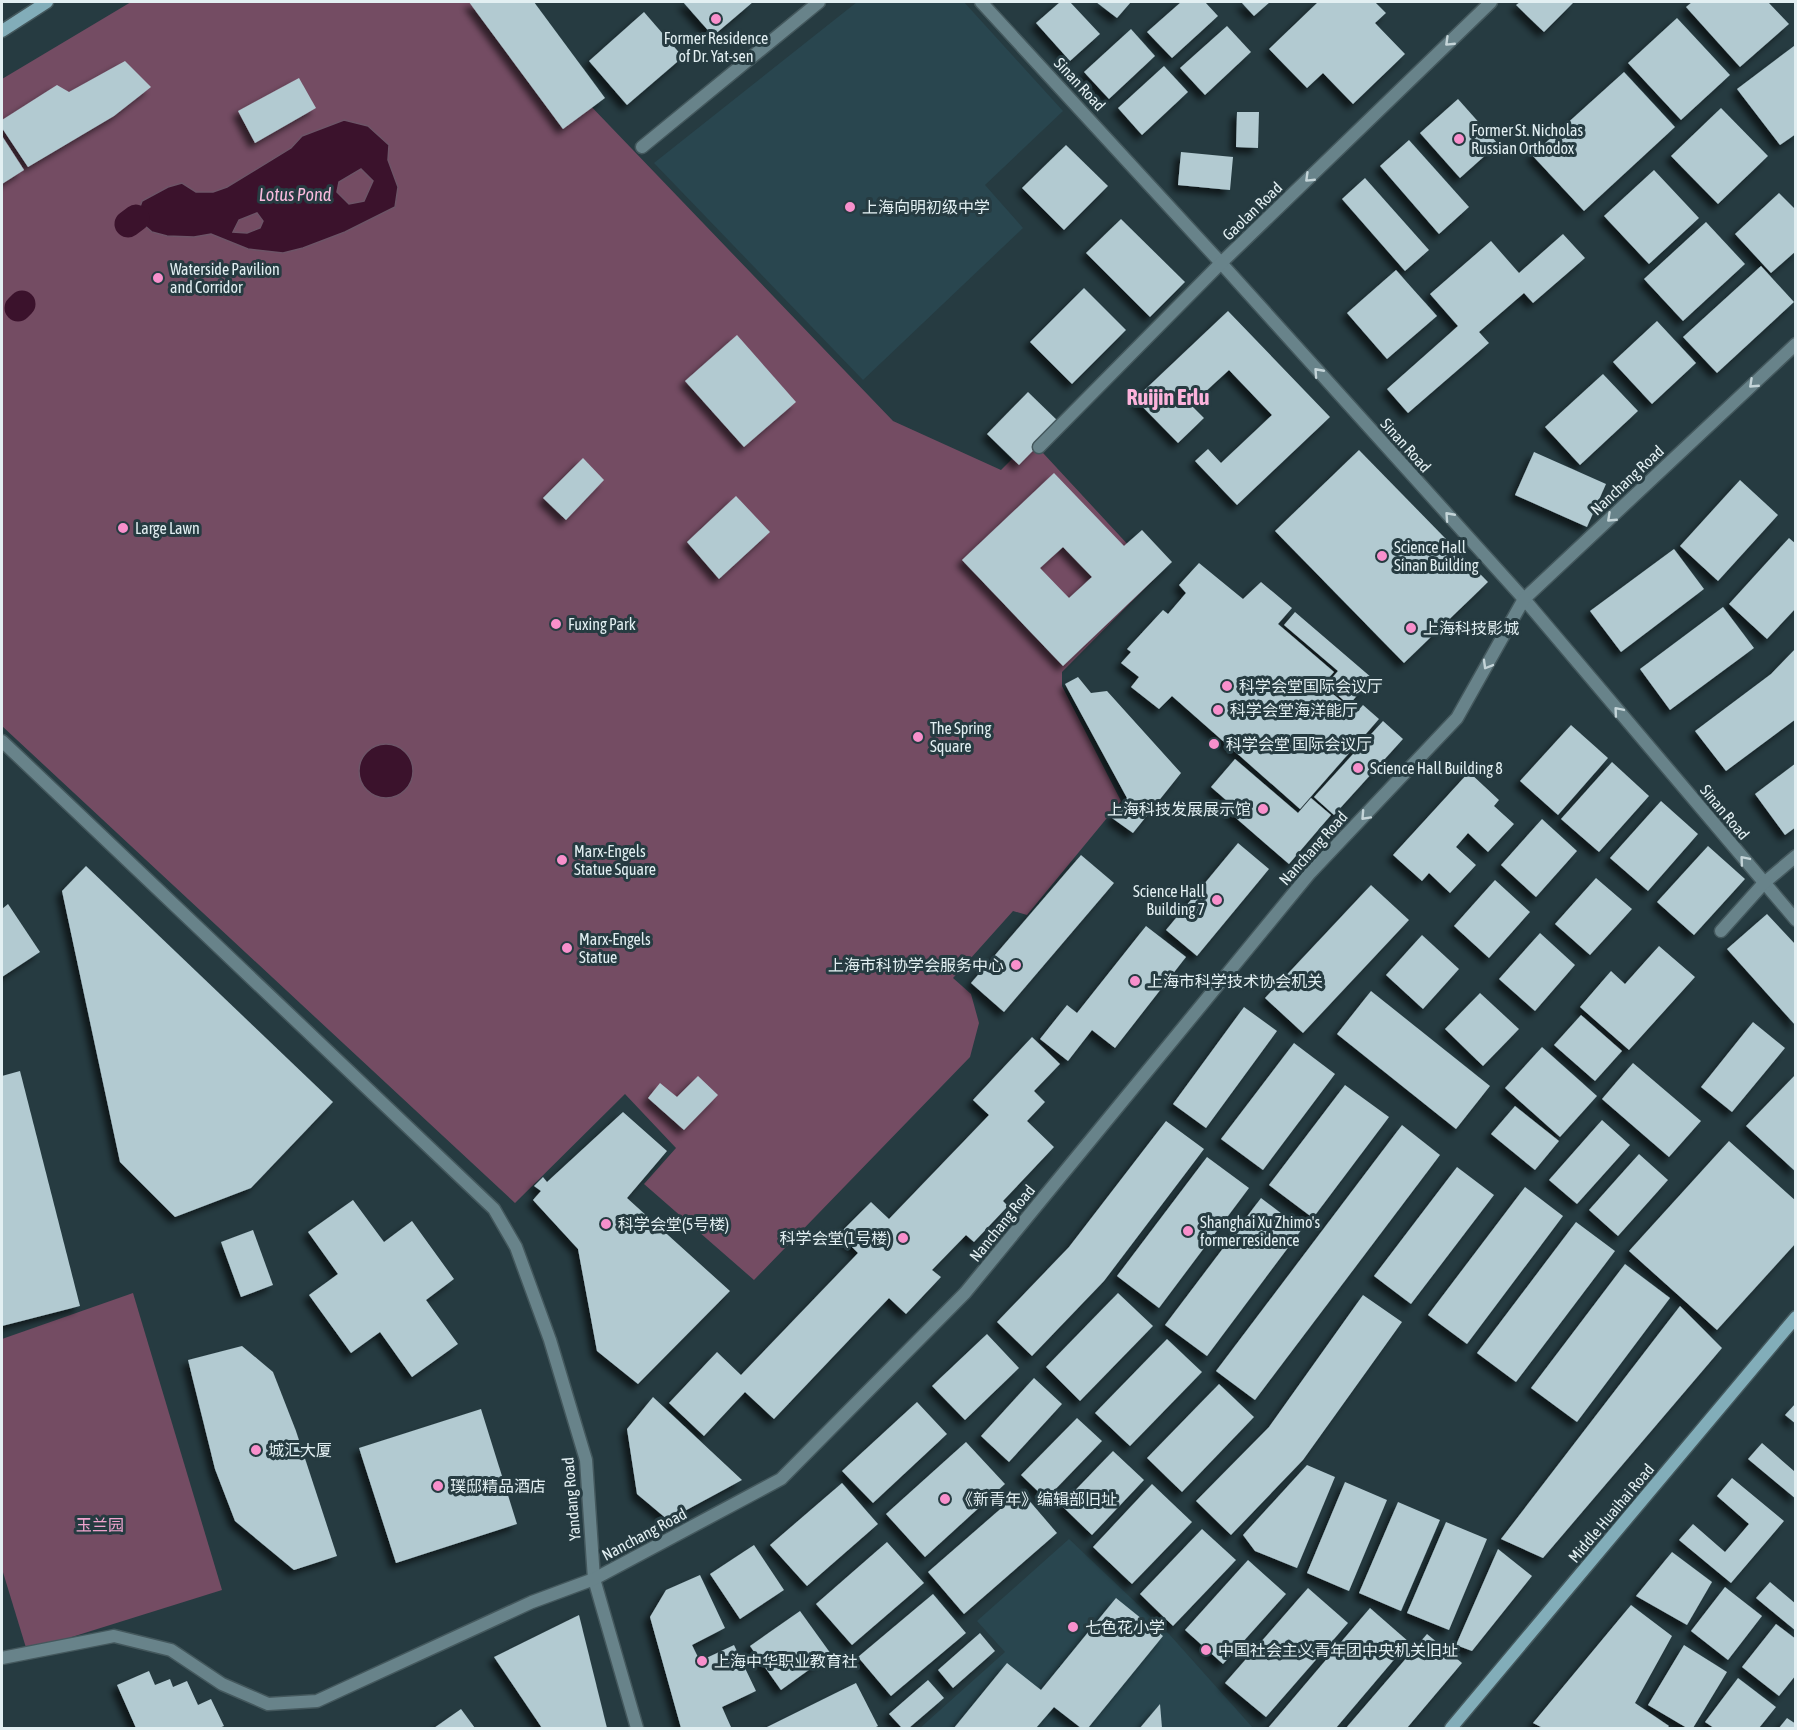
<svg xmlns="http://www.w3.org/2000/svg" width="1797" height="1730" font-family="'Asap Condensed','Noto Sans SC',sans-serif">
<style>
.built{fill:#29464f}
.green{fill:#744c63}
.water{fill:#3b122c;stroke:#6d5467;stroke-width:1.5;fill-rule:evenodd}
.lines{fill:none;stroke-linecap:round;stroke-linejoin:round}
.canal{stroke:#3b122c;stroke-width:27}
.building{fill:#b2cad1;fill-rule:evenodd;filter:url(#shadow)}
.street-casing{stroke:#44585d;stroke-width:15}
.secondary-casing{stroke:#44585d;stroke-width:15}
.street{stroke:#68838a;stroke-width:12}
.secondary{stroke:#82adb9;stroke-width:12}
.oneway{stroke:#c4d4d8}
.poi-dot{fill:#f890cc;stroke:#263b41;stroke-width:2}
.labels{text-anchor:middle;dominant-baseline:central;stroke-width:6;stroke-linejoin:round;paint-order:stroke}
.poi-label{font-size:16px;fill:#e2eff2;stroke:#263b41;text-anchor:start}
.street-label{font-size:16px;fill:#e2eff2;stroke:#263b41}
.park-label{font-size:16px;fill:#efa4ce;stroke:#263b41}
.water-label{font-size:18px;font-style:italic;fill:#f9bbdd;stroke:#263b41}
.district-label{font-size:22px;font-weight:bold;fill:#fdb3dc;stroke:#263b41}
</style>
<defs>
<filter id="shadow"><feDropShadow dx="-5.5" dy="5.5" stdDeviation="3" flood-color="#0009"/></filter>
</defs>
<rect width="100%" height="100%" fill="#263b41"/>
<g class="built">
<path d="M857 2H964L1063 111 985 185 1023 228 863 380 654 163Z"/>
<path d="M1069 1539 1169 1634 1253 1728H920L1005 1652 977 1621Z"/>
</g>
<g class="green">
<path d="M131 2H491L893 421 1001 470 1031 440 1157 576 1062 672V686L1121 801 1027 915 1013 911 953 978 971 994 979 1023 970 1057 754 1280 644 1184 676 1148 625 1094 515 1203 2 726V79Z"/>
<path d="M133 1293 222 1590 27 1651 2 1569V1339Z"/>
</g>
<g class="water">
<path d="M344 120 368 126 389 145 388 160 398 187 395 207 345 232 303 248 283 253 248 249 211 234 194 237 167 236 152 232 136 218 142 201 168 187 182 183 196 192H213L227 187 291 148 302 136ZM361 169 373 181 364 201 349 204 337 192 339 182ZM257 213 263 221 260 228 247 233 233 232 239 220Z"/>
<circle cx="386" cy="771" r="27"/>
</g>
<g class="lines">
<g class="canal">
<path d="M128 224 136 218"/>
<path d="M18 308 22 304"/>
</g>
</g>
<g class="building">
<path d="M469 2H534L605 98 563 129Z"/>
<path d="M683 2H753L713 36Z"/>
<path d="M1060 2H1070L1100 34 1070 61 1036 23Z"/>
<path d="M1096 2H1131L1117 18Z"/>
<path d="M1181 2H1205L1218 16 1172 58 1147 32Z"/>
<path d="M1241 2H1270L1254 16Z"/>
<path d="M1318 2H1375L1386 13 1375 23 1405 54 1353 104 1323 73 1307 88 1269 49Z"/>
<path d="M1520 2H1574L1544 32 1516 5Z"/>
<path d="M1692 2H1768L1789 24 1740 67 1686 7Z"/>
<path d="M644 12 683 57 627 105 589 61Z"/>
<path d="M1677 18 1730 75 1681 120 1628 63Z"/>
<path d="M1227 26 1251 52 1205 95 1180 68Z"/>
<path d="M1131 29 1155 56 1109 99 1084 72Z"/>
<path d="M1794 46 1796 134 1780 145 1737 89Z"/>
<path d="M125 61 151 87 114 116 28 167 2 128V120L57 85 69 92Z"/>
<path d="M1164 66 1188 92 1142 135 1118 108Z"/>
<path d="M1624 72 1675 127 1584 211 1532 155Z"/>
<path d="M299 78 316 108 255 143 238 111Z"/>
<path d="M1458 99 1498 144 1460 178 1420 133Z"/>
<path d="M1721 108 1768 156 1718 204 1671 156Z"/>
<path d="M1237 112H1259L1258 148 1236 147Z"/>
<path d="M2 136 24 170 2 184Z"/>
<path d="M1409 140 1469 207 1439 234 1380 166Z"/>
<path d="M1066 145 1108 186 1064 230 1022 188Z"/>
<path d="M1181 152 1233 157 1230 190 1178 185Z"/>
<path d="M1654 170 1699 218 1649 264 1604 216Z"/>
<path d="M1365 178 1429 250 1405 271 1342 199Z"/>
<path d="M1779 193 1796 210V251L1771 273 1735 234Z"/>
<path d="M1121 219 1185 282 1150 317 1086 253Z"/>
<path d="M1706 222 1745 264 1683 321 1644 279Z"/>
<path d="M1563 234 1585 258 1533 303 1524 293 1479 332 1489 343 1408 413 1387 389 1458 326 1430 294 1491 241 1519 273Z"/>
<path d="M1761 266 1794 302 1717 373 1683 337Z"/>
<path d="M1396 270 1437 316 1387 359 1347 313Z"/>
<path d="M1084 288 1126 330 1072 384 1030 342Z"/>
<path d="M1228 311 1330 417 1237 505 1195 461 1208 449 1221 463 1272 415 1229 370 1191 405 1204 418 1178 443 1135 399Z"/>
<path d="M1657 321 1696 363 1652 404 1613 362Z"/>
<path d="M737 335 796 402 744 447 685 381Z"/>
<path d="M1603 374 1638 411 1580 465 1545 427Z"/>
<path d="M1028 392 1060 423 1019 465 987 434Z"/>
<path d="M1359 450 1488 582 1404 663 1275 531Z"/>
<path d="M1534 452 1606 484 1587 527 1515 495Z"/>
<path d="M583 458 604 480 566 520 543 498Z"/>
<path d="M1054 473 1124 546 1142 530 1172 562 1063 666 962 560ZM1063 547 1092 577 1069 598 1040 568Z"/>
<path d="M1740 480 1778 515 1718 581 1680 546Z"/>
<path d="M736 496 770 532 719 579 687 542Z"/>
<path d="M1789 538 1796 544V608L1767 639 1729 604Z"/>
<path d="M1674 549 1704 589 1621 652 1590 611Z"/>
<path d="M1199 563 1243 599 1261 582 1292 608 1278 624 1334 672 1322 685 1356 713 1363 705 1379 719 1300 809 1172 696 1159 709 1131 687 1139 677 1121 663 1131 652 1127 649 1163 610 1168 614 1186 593 1179 585Z"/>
<path d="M1723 607 1754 648 1670 710 1640 669Z"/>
<path d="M1295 612 1372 678 1349 705 1326 685 1338 671 1284 625Z"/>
<path d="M1796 648V719L1726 771 1695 731 1771 674Z"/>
<path d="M1078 677 1091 693 1107 691 1181 773 1133 833 1112 818 1127 798 1065 684Z"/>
<path d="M1383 721 1403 739 1334 815 1314 797Z"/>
<path d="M1571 725 1608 758 1558 815 1520 781Z"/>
<path d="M1235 759 1298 813 1311 798 1331 815 1289 864 1229 812 1234 807 1211 787Z"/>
<path d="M1612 762 1649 796 1599 852 1561 819Z"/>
<path d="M1796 763V827L1785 835 1755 794Z"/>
<path d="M1469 772 1499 800 1494 806 1514 824 1488 852 1468 833 1456 847 1476 865 1450 893 1429 873 1422 881 1393 855Z"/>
<path d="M1661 801 1698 834 1648 891 1610 858Z"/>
<path d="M1542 819 1577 851 1536 897 1501 865Z"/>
<path d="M1238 843 1269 869 1197 956 1166 930Z"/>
<path d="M1708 846 1745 879 1694 935 1657 902Z"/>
<path d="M1081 855 1114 883 1004 1012 971 983Z"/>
<path d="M86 866 333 1102 251 1188 175 1217 120 1162 62 891Z"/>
<path d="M1596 878 1632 909 1590 955 1555 924Z"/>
<path d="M1495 880 1530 912 1489 958 1454 926Z"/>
<path d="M1371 885 1409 920 1303 1033 1265 998Z"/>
<path d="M8 904 40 952 2 977V909Z"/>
<path d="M1767 914 1796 945V1026L1727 949Z"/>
<path d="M1146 926 1186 957 1115 1048 1092 1030 1068 1061 1040 1039 1067 1005 1077 1013Z"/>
<path d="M1540 933 1575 965 1535 1011 1499 979Z"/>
<path d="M1422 935 1459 969 1423 1009 1386 975Z"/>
<path d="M1659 946 1695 977 1629 1050 1580 1007 1611 971 1625 984Z"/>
<path d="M1371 991 1490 1086 1456 1129 1337 1034Z"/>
<path d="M1480 993 1519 1029 1483 1066 1445 1029Z"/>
<path d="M1244 1007 1277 1031 1206 1128 1173 1104Z"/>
<path d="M1581 1015 1622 1051 1595 1081 1554 1045Z"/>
<path d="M1753 1022 1785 1048 1732 1112 1701 1087Z"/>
<path d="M1032 1037 1060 1064 1034 1091 1045 1102 1027 1121 1054 1147 1003 1201 1008 1206 974 1242 966 1235 932 1270 941 1277 906 1314 889 1298 774 1419 745 1392 704 1436 669 1403 717 1352 741 1375 858 1253 839 1234 871 1202 889 1219 989 1115 973 1100Z"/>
<path d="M1294 1043 1335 1074 1263 1170 1221 1139Z"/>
<path d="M1542 1047 1597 1096 1560 1137 1505 1088Z"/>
<path d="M1633 1063 1701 1121 1669 1157 1602 1099Z"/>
<path d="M20 1071 80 1306 2 1326V1076Z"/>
<path d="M1796 1074V1172L1746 1126Z"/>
<path d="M698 1076 718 1095 684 1130 648 1098 660 1083 677 1097Z"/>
<path d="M1345 1085 1389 1117 1313 1218 1269 1185Z"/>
<path d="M1515 1106 1559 1141 1535 1170 1491 1134Z"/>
<path d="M623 1112 667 1151 627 1198 730 1291 638 1384 597 1351 578 1249 533 1200 541 1191 534 1186 543 1177 547 1182Z"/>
<path d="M1602 1120 1630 1145 1577 1204 1549 1180Z"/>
<path d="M1166 1121 1204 1149 1104 1281 1032 1356 997 1322 1069 1247Z"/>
<path d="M1402 1125 1440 1155 1255 1400 1216 1371Z"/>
<path d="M1729 1141 1796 1201V1243L1717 1330 1629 1251Z"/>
<path d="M1639 1154 1668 1180 1618 1236 1589 1210Z"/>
<path d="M1207 1157 1249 1188 1159 1308 1117 1276Z"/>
<path d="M1457 1167 1494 1195 1411 1304 1374 1276Z"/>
<path d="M1525 1187 1563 1216 1467 1344 1428 1315Z"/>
<path d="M1261 1198 1302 1229 1207 1356 1165 1325Z"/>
<path d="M353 1200 384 1242 412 1221 454 1279 426 1300 458 1344 412 1377 380 1332 351 1353 309 1295 338 1274 308 1232Z"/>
<path d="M1576 1222 1615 1251 1516 1382 1477 1353Z"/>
<path d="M253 1230 273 1285 241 1297 221 1242Z"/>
<path d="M1625 1264 1670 1298 1577 1422 1531 1388Z"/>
<path d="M1118 1293 1153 1326 1080 1401 1046 1367Z"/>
<path d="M1363 1295 1402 1322 1303 1460 1231 1535 1196 1501 1269 1427Z"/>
<path d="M1680 1306 1722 1348 1543 1558 1501 1539Z"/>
<path d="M987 1334 1019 1368 965 1420 932 1386Z"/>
<path d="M1167 1339 1202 1372 1130 1446 1095 1413Z"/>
<path d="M242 1346 273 1372 296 1431 337 1556 294 1570 235 1521 215 1469 188 1360Z"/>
<path d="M1034 1378 1062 1404 1009 1462 981 1436Z"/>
<path d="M1219 1384 1254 1417 1182 1492 1147 1458Z"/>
<path d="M653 1397 742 1480 668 1520 637 1494 627 1429Z"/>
<path d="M917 1402 947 1434 873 1503 842 1471Z"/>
<path d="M1796 1403V1424L1785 1415Z"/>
<path d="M481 1409 517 1524 396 1563 359 1448Z"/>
<path d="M1077 1418 1102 1441 1046 1499 1021 1475Z"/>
<path d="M966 1442 1005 1484 925 1557 886 1514Z"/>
<path d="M1762 1443 1794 1471 1796 1469V1499L1748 1459Z"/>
<path d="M1113 1451 1144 1480 1092 1535 1061 1505Z"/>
<path d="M1307 1465 1335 1477 1297 1568 1255 1551 1243 1535Z"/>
<path d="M1732 1478 1784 1521 1731 1583 1679 1540 1693 1524 1725 1552 1749 1524 1717 1496Z"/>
<path d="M1345 1482 1387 1500 1349 1591 1307 1573Z"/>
<path d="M842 1483 878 1524 807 1586 770 1545Z"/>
<path d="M1152 1484 1192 1522 1132 1584 1093 1547Z"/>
<path d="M1021 1491 1057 1533 964 1614 928 1572Z"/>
<path d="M1398 1502 1440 1520 1401 1611 1359 1593Z"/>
<path d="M1446 1522 1487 1539 1449 1630 1407 1613Z"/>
<path d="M1202 1529 1236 1560 1173 1626 1140 1594Z"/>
<path d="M887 1542 924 1583 852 1645 816 1604Z"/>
<path d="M754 1545 784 1590 740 1619 710 1574Z"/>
<path d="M1498 1549 1532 1576 1472 1651 1456 1645Z"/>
<path d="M1672 1552 1712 1582 1687 1625 1636 1596Z"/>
<path d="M1248 1560 1286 1594 1223 1664 1185 1630Z"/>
<path d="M700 1575 725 1628 692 1645 700 1661 734 1645 756 1691 722 1707 731 1727 729 1728H681L650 1617 666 1590Z"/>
<path d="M1770 1582 1796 1604V1631L1756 1598Z"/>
<path d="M1725 1587 1762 1616 1728 1660 1691 1631Z"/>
<path d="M1308 1588 1348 1623 1266 1717 1225 1683Z"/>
<path d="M933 1594 966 1633 891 1696 858 1657Z"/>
<path d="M1116 1598 1163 1636 1088 1728H1081L1054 1707 1036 1728H954L1007 1663 1041 1690Z"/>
<path d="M1631 1605 1672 1636 1635 1703 1669 1726 1667 1728H1543L1533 1723Z"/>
<path d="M1370 1608 1409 1642 1336 1728H1268Z"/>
<path d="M800 1611 831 1654 781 1690 750 1646Z"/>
<path d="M579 1615 607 1728H542L494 1657Z"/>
<path d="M1776 1624 1796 1639V1675L1779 1696 1742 1667Z"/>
<path d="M980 1633 995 1651 953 1688 938 1670Z"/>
<path d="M1427 1634 1462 1663 1407 1728H1346Z"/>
<path d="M1684 1645 1727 1672 1693 1728H1687L1648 1705Z"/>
<path d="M149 1671 155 1685 170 1679 173 1687 187 1681 198 1705 211 1699 224 1726 219 1728H136L117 1685Z"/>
<path d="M1738 1678 1776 1707 1759 1728H1714L1705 1722Z"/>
<path d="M928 1680 944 1698 909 1728H902L889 1714Z"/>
<path d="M856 1683 878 1726 874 1728H765Z"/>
<path d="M1160 1704 1162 1728H1140Z"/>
<path d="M461 1709 475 1728H434Z"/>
<path d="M1787 1718 1796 1724V1728H1779Z"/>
</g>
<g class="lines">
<defs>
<g id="street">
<path d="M981 2 1221 263 1524 599 1796 920"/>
<path d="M642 147 819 2"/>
<path d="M1039 447 1221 263 1491 2"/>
<path d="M2 741 494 1209 516 1247 550 1340 586 1460 594 1579 637 1728"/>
<path d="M1721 931 1764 883 1796 856"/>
<path d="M2 1658 114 1636 171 1650 222 1684 268 1704 317 1701 532 1602 594 1579 781 1479 965 1293 1310 873 1457 718 1524 599 1796 344"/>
</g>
<g id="secondary">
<path d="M2 31 47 2"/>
<path d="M1451 1728 1796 1317"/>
</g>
</defs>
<use href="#street" class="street-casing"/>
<use href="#secondary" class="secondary-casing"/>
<use href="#street" class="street"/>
<use href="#secondary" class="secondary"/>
</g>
<defs><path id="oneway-chevron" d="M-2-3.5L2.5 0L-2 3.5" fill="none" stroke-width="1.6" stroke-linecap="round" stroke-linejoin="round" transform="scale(1.5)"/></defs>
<g class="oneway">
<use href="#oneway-chevron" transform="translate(1449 42) rotate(136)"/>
<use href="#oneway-chevron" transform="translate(1309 178) rotate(136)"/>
<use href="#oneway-chevron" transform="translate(1318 372) rotate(-132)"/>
<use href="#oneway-chevron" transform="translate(1753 384) rotate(137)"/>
<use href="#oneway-chevron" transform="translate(1449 516) rotate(-132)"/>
<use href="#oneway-chevron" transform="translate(1611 518) rotate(137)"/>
<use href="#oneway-chevron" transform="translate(1487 665) rotate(120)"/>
<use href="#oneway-chevron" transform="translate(1618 711) rotate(-130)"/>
<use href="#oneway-chevron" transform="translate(1365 816) rotate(133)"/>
<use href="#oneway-chevron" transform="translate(1744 860) rotate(-130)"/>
</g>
<g class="poi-dot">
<circle cx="716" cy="19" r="6"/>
<circle cx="1459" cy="139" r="6"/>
<circle cx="850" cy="207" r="6"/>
<circle cx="158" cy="278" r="6"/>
<circle cx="123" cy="528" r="6"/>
<circle cx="1382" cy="556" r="6"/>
<circle cx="556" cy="624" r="6"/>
<circle cx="1411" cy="628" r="6"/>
<circle cx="1227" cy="686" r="6"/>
<circle cx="1218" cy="710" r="6"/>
<circle cx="918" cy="737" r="6"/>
<circle cx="1214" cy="744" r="6"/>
<circle cx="1358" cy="768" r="6"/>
<circle cx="1263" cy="809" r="6"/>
<circle cx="562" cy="860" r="6"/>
<circle cx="1217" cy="900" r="6"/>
<circle cx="567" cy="948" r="6"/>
<circle cx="1016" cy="965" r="6"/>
<circle cx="1135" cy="981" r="6"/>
<circle cx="606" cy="1224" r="6"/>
<circle cx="1188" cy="1231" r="6"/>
<circle cx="903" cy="1238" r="6"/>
<circle cx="256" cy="1450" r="6"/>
<circle cx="438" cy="1486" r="6"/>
<circle cx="945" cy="1499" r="6"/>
<circle cx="1073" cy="1627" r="6"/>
<circle cx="1206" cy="1650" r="6"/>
<circle cx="702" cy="1661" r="6"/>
</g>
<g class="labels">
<g class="poi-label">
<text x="716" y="38" text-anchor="middle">Former Residence<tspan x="716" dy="18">of Dr. Yat-sen</tspan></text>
<text x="1471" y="130">Former St. Nicholas<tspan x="1471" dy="18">Russian Orthodox</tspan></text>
<text x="862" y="207">上海向明初级中学</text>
<text x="170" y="269">Waterside Pavilion<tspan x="170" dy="18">and Corridor</tspan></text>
<text x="135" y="528">Large Lawn</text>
<text x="1394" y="547">Science Hall<tspan x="1394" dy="18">Sinan Building</tspan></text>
<text x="568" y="624">Fuxing Park</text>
<text x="1423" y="628">上海科技影城</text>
<text x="1239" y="686">科学会堂国际会议厅</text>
<text x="1230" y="710">科学会堂海洋能厅</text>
<text x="930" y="728">The Spring<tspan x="930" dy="18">Square</tspan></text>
<text x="1226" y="744">科学会堂 国际会议厅</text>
<text x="1370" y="768">Science Hall Building 8</text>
<text x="1251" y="809" text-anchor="end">上海科技发展展示馆</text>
<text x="574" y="851">Marx-Engels<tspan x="574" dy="18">Statue Square</tspan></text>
<text x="1205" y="891" text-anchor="end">Science Hall<tspan x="1205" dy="18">Building 7</tspan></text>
<text x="579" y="939">Marx-Engels<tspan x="579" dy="18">Statue</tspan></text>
<text x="1004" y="965" text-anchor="end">上海市科协学会服务中心</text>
<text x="1147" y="981">上海市科学技术协会机关</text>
<text x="1200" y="1222">Shanghai Xu Zhimo's<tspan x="1200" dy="18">former residence</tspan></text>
<text x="618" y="1224">科学会堂(5号楼)</text>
<text x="891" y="1238" text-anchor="end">科学会堂(1号楼)</text>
<text x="268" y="1450">城汇大厦</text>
<text x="450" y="1486">璞邸精品酒店</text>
<text x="957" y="1499">《新青年》编辑部旧址</text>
<text x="1085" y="1627">七色花小学</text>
<text x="1218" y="1650">中国社会主义青年团中央机关旧址</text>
<text x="714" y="1661">上海中华职业教育社</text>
</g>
<g class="street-label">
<text transform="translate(1080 84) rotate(47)">Sinan Road</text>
<text transform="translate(1252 211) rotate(-44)">Gaolan Road</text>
<text transform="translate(1406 445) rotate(48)">Sinan Road</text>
<text transform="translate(1627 480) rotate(-43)">Nanchang Road</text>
<text transform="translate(1725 812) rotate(50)">Sinan Road</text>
<text transform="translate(1313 848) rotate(-48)">Nanchang Road</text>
<text transform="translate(1002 1223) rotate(-51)">Nanchang Road</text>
<text transform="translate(571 1499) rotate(-95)">Yandang Road</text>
<text transform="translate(1611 1513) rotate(-50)">Middle Huaihai Road</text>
<text transform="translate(644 1534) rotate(-28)">Nanchang Road</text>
</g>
<g class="park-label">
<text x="100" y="1525">玉兰园</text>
</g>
<g class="water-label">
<text x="295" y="194">Lotus Pond</text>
</g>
<g class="district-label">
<text x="1168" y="397">Ruijin Erlu</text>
</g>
</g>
<rect width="1797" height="1730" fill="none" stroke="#e2eff2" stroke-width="6"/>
</svg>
